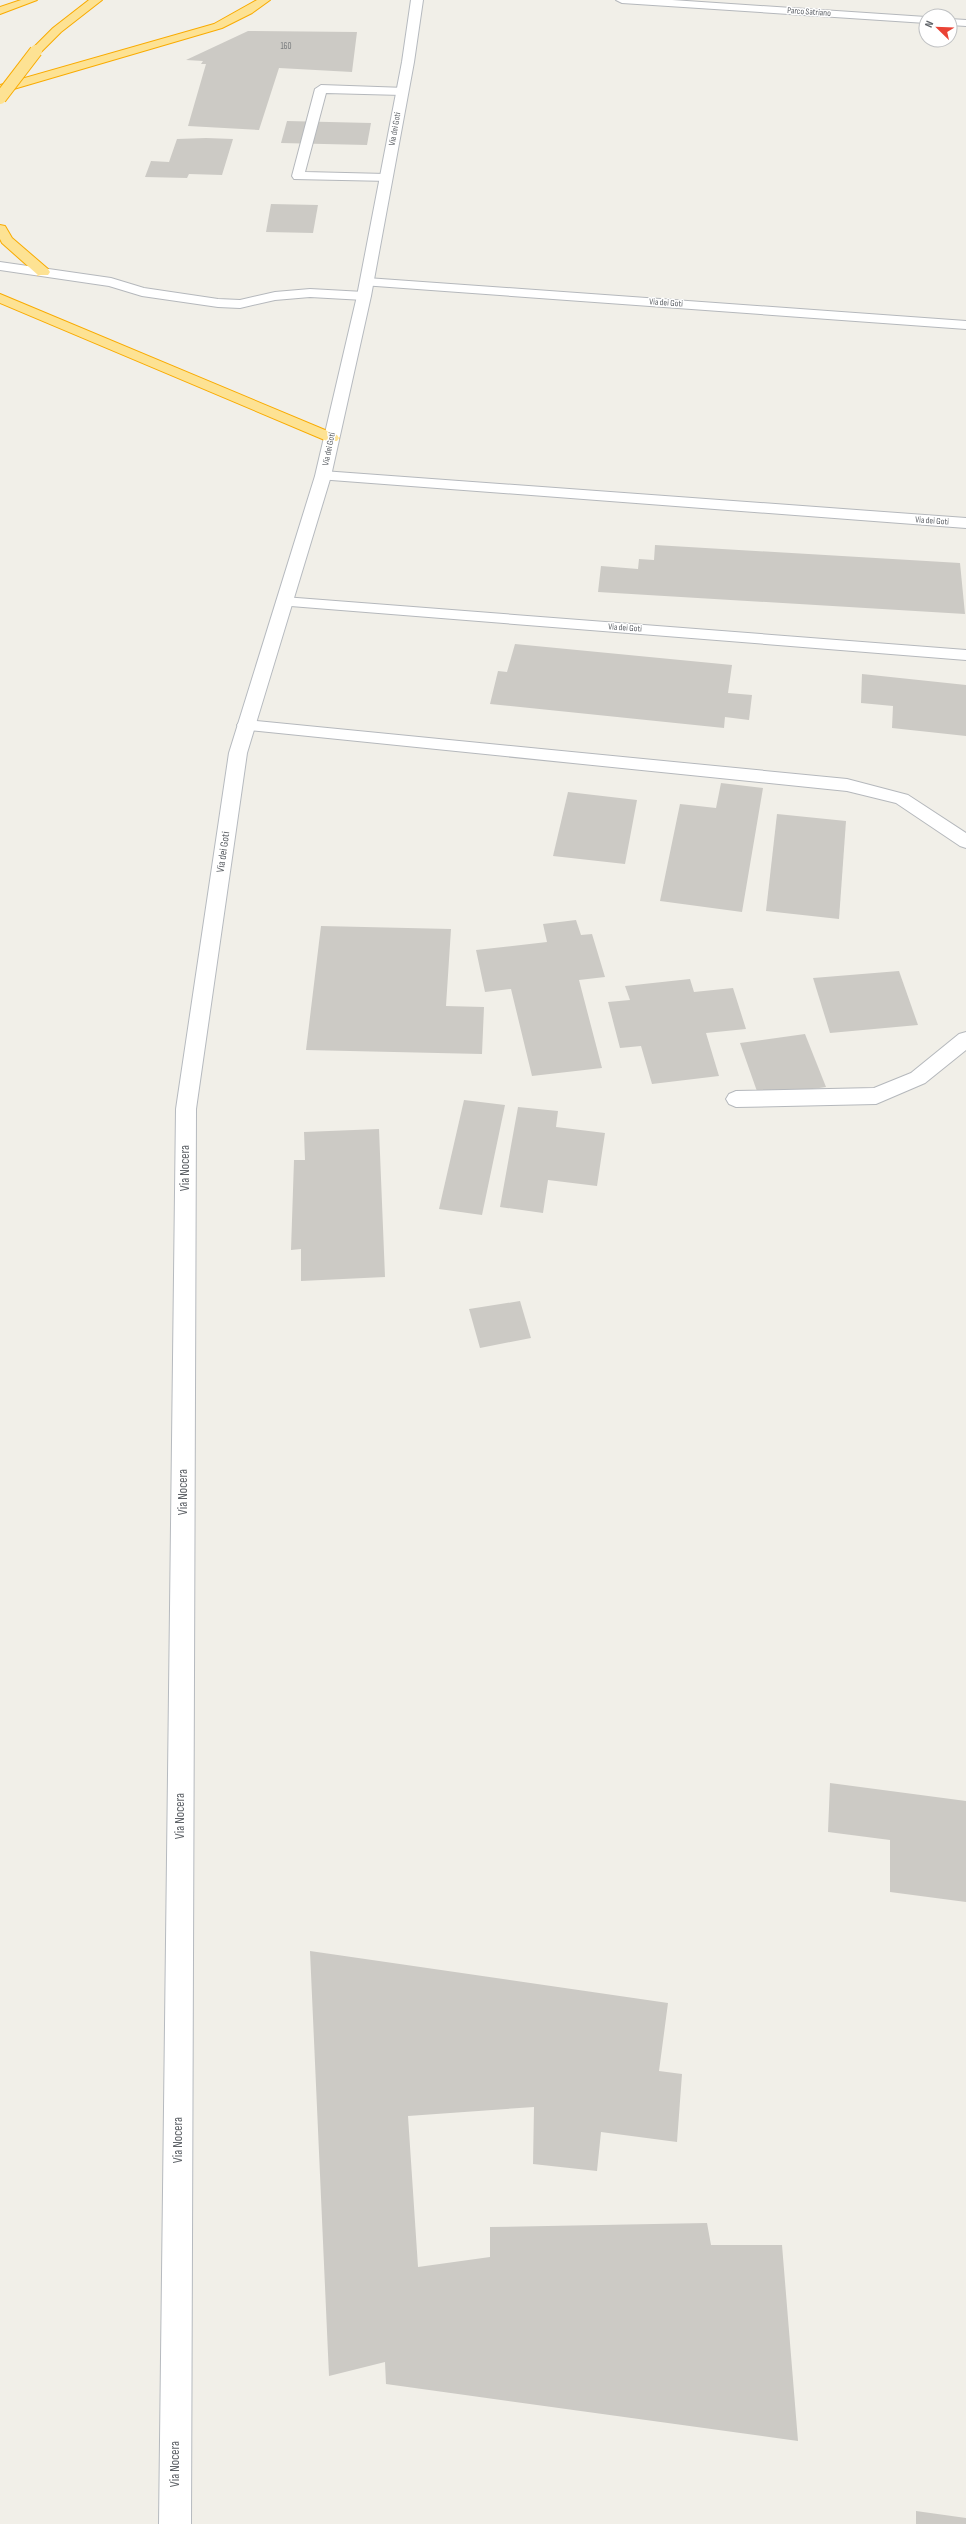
<svg xmlns="http://www.w3.org/2000/svg" width="966" height="2524" font-family="'Sofia Sans Condensed',sans-serif">
<style>
.building{fill:#cccac5}
.lines{fill:none;stroke-linecap:round;stroke-linejoin:round}
.lane-casing{stroke:#b5b8bc;stroke-width:2}
.street-casing{stroke:#b5b8bc;stroke-width:2}
.secondary-casing{stroke:#b6babf;stroke-width:2}
.highway-casing{stroke:#f9ab00;stroke-width:2}
.lane{fill:#fff;fill-rule:evenodd}
.street{fill:#fff;fill-rule:evenodd}
.secondary{fill:#fff;fill-rule:evenodd}
.highway{fill:#fde293;fill-rule:evenodd}
.highway-bridge-casing{stroke:#f9ab00;stroke-width:14;stroke-linecap:butt}
.highway-bridge{stroke:#fde293;stroke-width:12}
.labels{text-anchor:middle;dominant-baseline:central;stroke-width:3;stroke-linejoin:round;paint-order:stroke}
.far-street-label{font-size:9px;fill:#5f6368;stroke:#fff}
.number-label{font-size:9px;fill:#7a7d7f}
.street-label{font-size:11px;fill:#5f6368;stroke:#fff}
.near-street-label{font-size:13px;fill:#5f6368;stroke:#fff}
</style>
<rect width="100%" height="100%" fill="#f1efe8"/>
<g class="building">
<path d="M248 31 357 32 352 72 279 68 259 130 188 126 206 64H201L203 61 186 60Z"/>
<path d="M287 121 371 123 367 145 281 143Z"/>
<path d="M206 138 233 139 222 175 189 174 187 178 145 177 151 161 169 162 177 139Z"/>
<path d="M271 204 318 205 313 233 266 232Z"/>
<path d="M655 545 960 563 965 614 598 592 601 566 638 569 639 559 654 560Z"/>
<path d="M515 644 732 665 728 693 752 695 749 720 725 717 724 728 490 704 498 671 507 672Z"/>
<path d="M862 674 966 685V736L892 728 893 706 861 703Z"/>
<path d="M721 783 763 788 742 912 660 901 680 804 716 808Z"/>
<path d="M568 792 637 800 625 864 553 856Z"/>
<path d="M777 814 846 821 839 919 766 911Z"/>
<path d="M576 920 581 935 592 934 605 977 579 980 602 1068 532 1076 511 989 485 992 476 950 547 942 543 924Z"/>
<path d="M321 926 451 929 446 1006 484 1007 482 1054 306 1050Z"/>
<path d="M899 971 918 1025 830 1033 813 978Z"/>
<path d="M690 979 694 992 733 988 746 1029 706 1033 719 1076 652 1084 641 1046 620 1048 608 1002 630 1000 625 986Z"/>
<path d="M805 1034 826 1087 759 1097 740 1043Z"/>
<path d="M464 1100 505 1105 482 1215 439 1209Z"/>
<path d="M518 1107 558 1111 556 1127 605 1133 597 1186 548 1180 543 1213 500 1207Z"/>
<path d="M379 1129 385 1277 301 1281V1249L291 1250 294 1160H305L304 1132Z"/>
<path d="M520 1301 531 1338 480 1348 469 1309Z"/>
<path d="M830 1783 966 1801V1902L890 1892V1840L828 1832Z"/>
<path d="M310 1951 668 2003 659 2071 682 2074 677 2142 601 2132 597 2171 533 2164 534 2107 408 2116 418 2267 490 2257V2227L707 2223 711 2245H782L798 2441 386 2384 385 2362 329 2376Z"/>
<path d="M916 2511 966 2518V2524H916Z"/>
</g>
<g class="lines">
<defs>
<g id="lane">
<path d="M321 85 406 88V94L402 95 326 93 305 172 386 174 390 175 392 178 390 181 294 179 292 176 315 89Z"/>
<path d="M0 262 111 278 144 288 218 299 240 300 275 292 310 289 364 292 371 296 364 300 310 297 275 300 240 308 218 307 142 296 109 286 0 270Z"/>
<path d="M246 720 847 779 908 795 966 833V848L960 846 896 803 847 791 240 729 237 725 240 721Z"/>
<path d="M966 1032V1050L925 1083 876 1104 736 1107 729 1104 726 1099 729 1094 736 1091 874 1088 911 1073 959 1034Z"/>
</g>
<g id="street">
<path d="M616 0H672L926 17V23L622 3Z"/>
<path d="M950 19 966 20V26L950 25Z"/>
<path d="M367 278 966 321V329L362 285 360 282Z"/>
<path d="M323 471 966 518V528L318 479 315 476Z"/>
<path d="M284 597 966 650V660L278 605 276 602 278 599Z"/>
</g>
<path id="secondary" d="M411 0H423L414 62 371 296 331 476 247 753 196 1109 191 2524H159L176 1109 229 753 315 476 357 296 402 62Z"/>
<g id="highway">
<path d="M21 0H37L0 14V7Z"/>
<path d="M89 0H102L61 32 40 53H32V49L53 28Z"/>
<path d="M257 0H270L252 13 222 28 0 93V85L214 24Z"/>
<path d="M0 225 5 226 12 238 48 269 50 272 48 275H38L2 243 0 239Z"/>
<path d="M0 294 337 435 339 438 337 441H327L0 303Z"/>
</g>
</defs>
<use href="#lane" class="lane-casing"/>
<use href="#street" class="street-casing"/>
<use href="#secondary" class="secondary-casing"/>
<use href="#highway" class="highway-casing"/>
<use href="#lane" class="lane"/>
<use href="#street" class="street"/>
<use href="#secondary" class="secondary"/>
<use href="#highway" class="highway"/>
<defs>
<path id="highway-bridge" d="M0 98 36 51"/>
</defs>
<use href="#highway-bridge" class="highway-bridge-casing"/>
<use href="#highway-bridge" class="highway-bridge"/>
</g>
<g class="labels">
<g class="far-street-label">
<text transform="translate(809 12) rotate(4)">Parco Satriano</text>
<text transform="translate(395 129) rotate(-80)">Via dei Goti</text>
<text transform="translate(666 303) rotate(4)">Via dei Goti</text>
<text transform="translate(329 449) rotate(-78)">Via dei Goti</text>
<text transform="translate(932 521) rotate(4)">Via dei Goti</text>
<text transform="translate(625 628) rotate(4)">Via dei Goti</text>
</g>
<g class="number-label">
<text x="286" y="46">160</text>
</g>
<g class="street-label">
<text transform="translate(223 852) rotate(-82)">Via dei Goti</text>
</g>
<g class="near-street-label">
<text transform="translate(185 1168) rotate(-90)">Via Nocera</text>
<text transform="translate(183 1492) rotate(-90)">Via Nocera</text>
<text transform="translate(180 1816) rotate(-90)">Via Nocera</text>
<text transform="translate(178 2140) rotate(-90)">Via Nocera</text>
<text transform="translate(175 2464) rotate(-90)">Via Nocera</text>
</g>
</g>
<g transform="translate(938 28) rotate(293)"><circle r="19" fill="#ffffff" stroke="#bfc1c3"/>
<path d="M0-3L7 15L0 10L-7 15Z" fill="#ea4335"/>
<text y="-6" font-size="11" font-weight="bold" text-anchor="middle" fill="#5f6368">N</text>
</g>
</svg>
